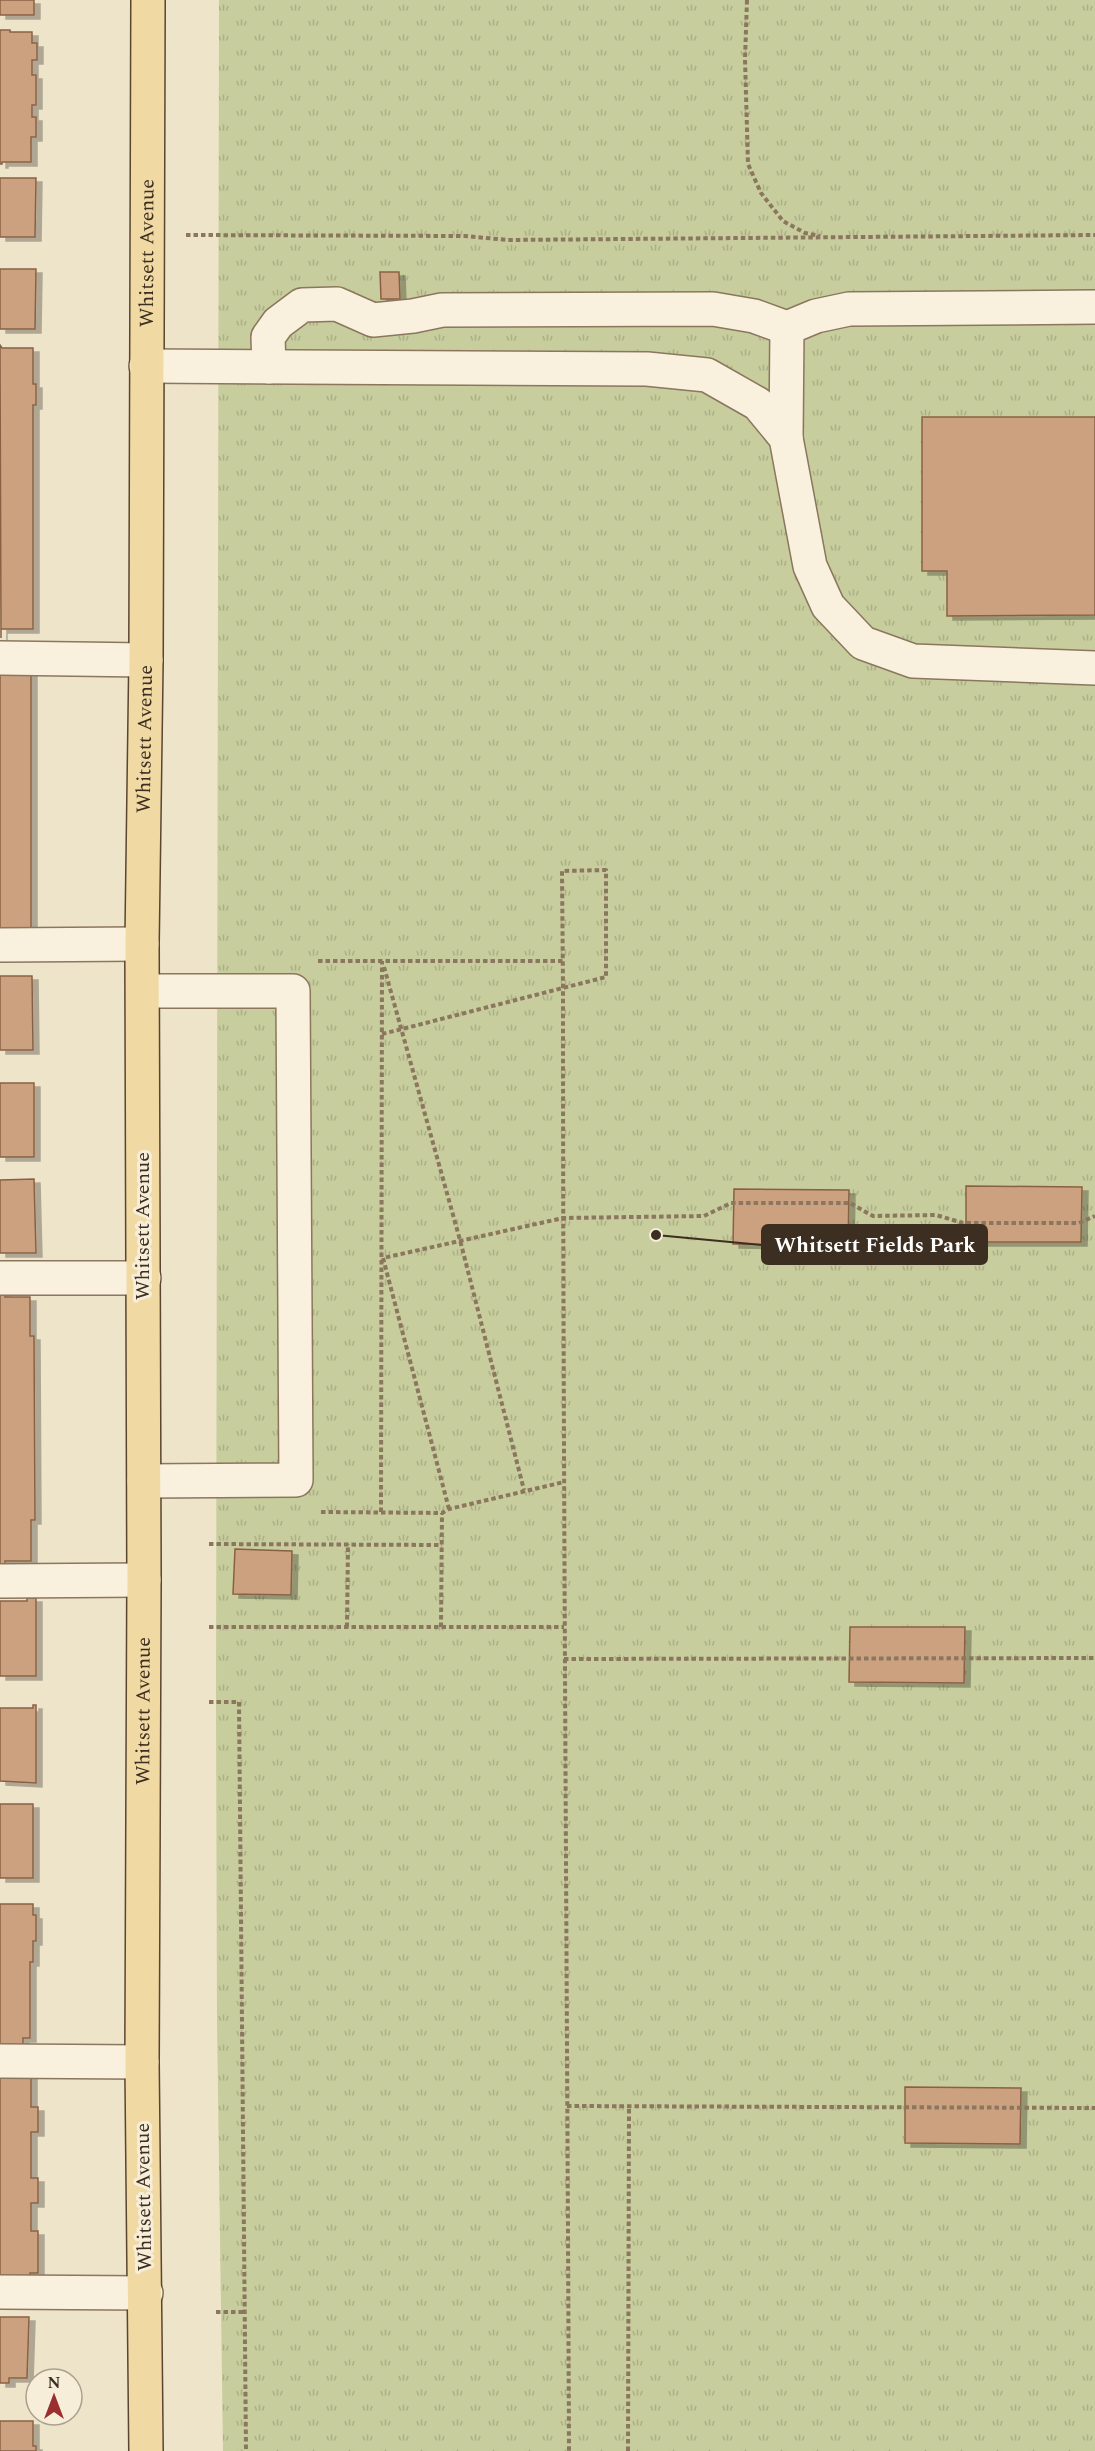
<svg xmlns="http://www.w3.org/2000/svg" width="1095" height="2451" font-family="Spectral,serif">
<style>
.park{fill:url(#park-tufts)}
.building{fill:#cca180;stroke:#8a6144;stroke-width:1.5;filter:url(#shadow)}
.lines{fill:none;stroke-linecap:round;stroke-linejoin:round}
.minor-casing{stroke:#8b765e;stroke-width:36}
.major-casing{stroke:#594532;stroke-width:36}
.path{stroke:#8b765e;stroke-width:4;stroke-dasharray:4.5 3;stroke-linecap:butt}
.minor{stroke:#f9f1dd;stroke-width:33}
.major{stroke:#f0d9a3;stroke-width:33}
.labels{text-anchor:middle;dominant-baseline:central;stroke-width:6;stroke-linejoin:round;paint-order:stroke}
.street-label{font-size:20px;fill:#3c2e21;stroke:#f6eed9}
.leader{fill:none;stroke:#3c2e21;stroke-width:2}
.callout-dot{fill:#3c2e21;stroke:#f6eed9;stroke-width:2}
.callout{fill:#3c2e21;stroke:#3c2e21;stroke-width:2}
.callout-label{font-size:21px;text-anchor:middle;font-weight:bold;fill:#fff}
</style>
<defs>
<pattern id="park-tufts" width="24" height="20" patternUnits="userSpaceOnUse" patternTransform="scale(1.5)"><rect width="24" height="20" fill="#c7cd9d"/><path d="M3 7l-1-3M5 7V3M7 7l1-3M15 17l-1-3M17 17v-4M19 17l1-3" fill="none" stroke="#acb087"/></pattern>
<filter id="shadow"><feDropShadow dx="6" dy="4" stdDeviation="0" flood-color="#0004"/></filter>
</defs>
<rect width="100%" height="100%" fill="#eee4c9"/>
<path class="park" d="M219 0H1095V2451H223L217 2020 216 1702Z"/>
<g class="building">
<rect x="0" y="0" width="34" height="15"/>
<path d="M0 30H10V32H32V43H37V60H32V75H36V105H32V117H36V137H31V162H2V164H0Z"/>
<path d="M0 178H36L35 237H0Z"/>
<path d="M0 269H36L35 329H0Z"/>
<path d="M380 272H399L400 299H381Z"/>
<path d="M0 345 2 348H33V384H36V405H33V629H1V638Z"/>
<path d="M922 417H1095V615L947 616V571H922Z"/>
<path d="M0 668 31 672V936L0 939Z"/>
<path d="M0 976H32L33 1050H0Z"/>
<rect x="0" y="1083" width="34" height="74"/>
<path d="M34 1179 36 1253H0V1180Z"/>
<path d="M966 1186 1082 1187 1081 1242H966Z"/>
<path d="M734 1189 849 1190 848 1246 733 1244Z"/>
<path d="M0 1293H5V1297H30V1336H34L35 1520H31V1561H5V1564H0Z"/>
<path d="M235 1549 292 1551 291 1595 233 1594Z"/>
<path d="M27 1598H36V1676H0V1601H27Z"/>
<path d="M850 1627H965L964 1683 849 1682Z"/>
<path d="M33 1705H36V1783L0 1781V1708H33Z"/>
<rect x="0" y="1804" width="33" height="74"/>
<path d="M0 1904H33V1915H36V1941H33V1962H30V2038H23V2046H0Z"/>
<path d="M0 2073H31V2107H38V2132H31V2178H38V2203H31V2231H38V2273H30V2286H0Z"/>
<path d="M905 2087 1021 2088 1020 2144 905 2143Z"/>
<path d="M0 2317H29L27 2378H9V2383H0Z"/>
<path d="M0 2421H33V2446H36V2451H0Z"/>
</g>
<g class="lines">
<defs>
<g id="minor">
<path d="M146 366 647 369 707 375 758 404 786 438 810 566 828 606 863 643 913 661 1095 668"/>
<path d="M269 367 268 337 278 323 302 305 337 304 373 320 413 316 442 310 713 309 754 316 787 328 816 316 849 309 1095 307"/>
<path d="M786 438 787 328"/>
<path d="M0 658 146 660"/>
<path d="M0 945 142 944"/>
<path d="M143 991H293L296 1480 144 1481"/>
<path d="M0 1278H144"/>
<path d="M0 1581 144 1580"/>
<path d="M0 2061 142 2062"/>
<path d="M0 2292 146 2293"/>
</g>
<g id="major">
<path id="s1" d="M146 2451 142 2062 144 1580 142 944 146 660 148 0"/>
</g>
</defs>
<use href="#minor" class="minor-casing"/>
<use href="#major" class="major-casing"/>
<g class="path">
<path d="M747 0 745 59 748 164 761 193 783 221 805 233 820 236"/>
<path d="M186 235 465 236 508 240 1095 235"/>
<path d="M318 961H563"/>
<path d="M384 967 460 1240 524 1490"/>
<path d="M382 1034 402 1029 606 977V870L562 871 563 988C563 1476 567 1963 569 2451"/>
<path d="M449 1509 383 1258 563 1218 704 1216 731 1203H850L873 1216 936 1215 963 1223H1079L1095 1216"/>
<path d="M321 1512 442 1513 449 1509 564 1482"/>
<path d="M381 1512 382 961"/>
<path d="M209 1544 442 1545"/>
<path d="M209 1627H564"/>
<path d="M347 1627 348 1544"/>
<path d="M441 1627 442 1513"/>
<path d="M564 1659 1095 1658"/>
<path d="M209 1702H239L246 2451"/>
<path d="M567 2106 1095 2108"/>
<path d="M216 2312H245"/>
<path d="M628 2451 629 2106"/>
</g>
<use href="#minor" class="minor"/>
<use href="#major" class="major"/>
</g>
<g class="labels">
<g class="street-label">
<text stroke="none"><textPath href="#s1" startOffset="2198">Whitsett Avenue</textPath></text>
<text stroke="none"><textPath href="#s1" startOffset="1712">Whitsett Avenue</textPath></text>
<text transform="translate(143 1226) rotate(-90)">Whitsett Avenue</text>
<text stroke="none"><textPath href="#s1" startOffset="740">Whitsett Avenue</textPath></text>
<text transform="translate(144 2197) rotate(-91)">Whitsett Avenue</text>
</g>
</g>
<path class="leader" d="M656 1235L762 1245"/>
<circle class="callout-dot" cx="656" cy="1235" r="6"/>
<rect class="callout" x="762" y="1225" width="225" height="39" rx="6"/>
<g class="callout-label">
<text x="875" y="1252">Whitsett Fields Park</text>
</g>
<g transform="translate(54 2397)"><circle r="28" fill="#f6eed9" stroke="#aca18f" stroke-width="1.5"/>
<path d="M0-4.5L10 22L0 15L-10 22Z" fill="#992f2e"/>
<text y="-9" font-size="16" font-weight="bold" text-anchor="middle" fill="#3c2e21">N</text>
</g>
</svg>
